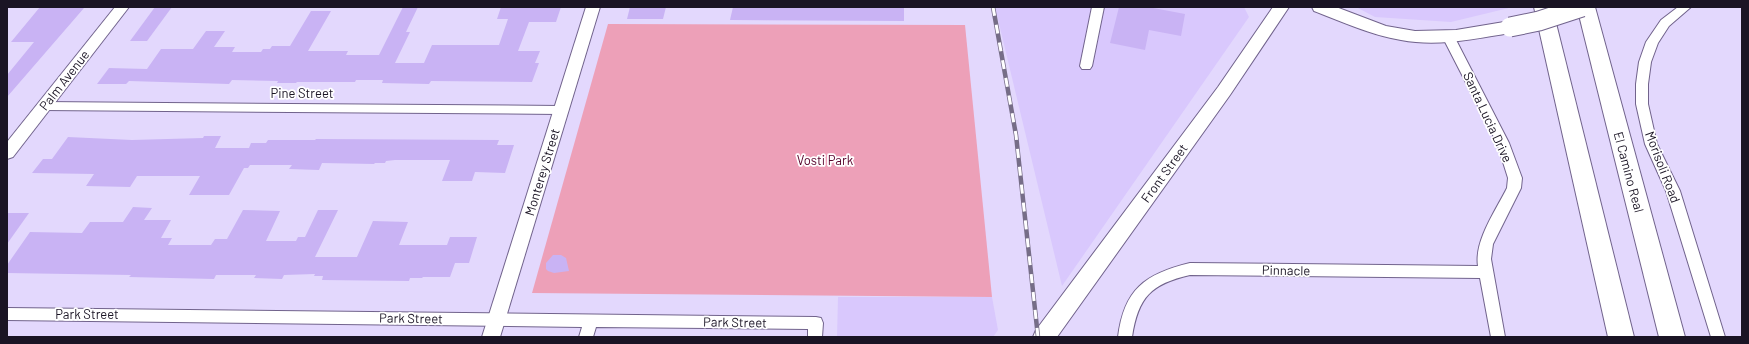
<svg xmlns="http://www.w3.org/2000/svg" width="1749" height="344" font-family="Barlow,sans-serif">
<style>
.built{fill:#d9c8fd}
.green{fill:#eda0b8}
.building{fill:#c9b3f4}
.lines{fill:none;stroke-linecap:round;stroke-linejoin:round}
.minor-casing{stroke:#71638c;stroke-width:2}
.tertiary-casing{stroke:#71638c;stroke-width:2}
.secondary-casing{stroke:#71638c;stroke-width:2}
.motorway-casing{stroke:#71638c;stroke-width:2}
.minor{fill:#fff;fill-rule:evenodd}
.tertiary{fill:#fff;fill-rule:evenodd}
.secondary{fill:#fff;fill-rule:evenodd}
.motorway{fill:#fff;fill-rule:evenodd}
.rail-casing{stroke:#766d87;stroke-width:4.5}
.rail{stroke:#fff;stroke-width:3;stroke-dasharray:9;stroke-linecap:butt}
.secondary-bridge-casing{stroke:#71638c;stroke-width:21;stroke-linecap:butt}
.secondary-bridge{stroke:#fff;stroke-width:19}
.labels{text-anchor:middle;dominant-baseline:central;stroke-width:3.5;stroke-linejoin:round;paint-order:stroke}
.street-label{font-size:13px;fill:#1a1424;stroke:#fff}
.park-label{font-size:13px;fill:#57022b;stroke:#fff}
</style>
<rect width="100%" height="100%" fill="#e3d8fd"/>
<g class="built">
<path d="M995 7H1244L1249 17 1062 286Z"/>
<path d="M1356 7H1513L1451 22 1375 17Z"/>
<path d="M838 297H992L998 330 993 337H837Z"/>
</g>
<path class="green" d="M608 24 965 25 992 297 532 293Z"/>
<g class="building">
<path d="M40 7 84 8 7 97V75L34 42H11Z"/>
<path d="M155 7H172L147 41H130Z"/>
<path d="M403 7H418L406 32H410L395 63H424L432 45H499L508 19H497L501 7H561L556 22H529L518 51H540L535 63H539L532 82 431 81 429 84 382 83 383 80H356L355 82H297L296 83H277L278 81 232 80 229 84 129 81 126 84H97L109 68 147 69 161 49H193L206 31H225L214 47H235L232 52H261L263 49H270L272 46H290L311 11H331L308 51H348L346 55H379Z"/>
<path d="M630 7H666L663 19H627Z"/>
<path d="M733 7H896L904 8V21L730 20Z"/>
<path d="M1119 7H1148L1185 14 1181 36 1149 30 1145 50 1110 43Z"/>
<path d="M204 136H221L215 148H249L251 143H266L268 140H315L316 139 499 140 497 145H514L505 173 475 172 472 181H442L450 160H395L386 161 385 163H375L374 164 322 163 319 170 289 169 292 165H250L248 168H244L229 195H189L200 176H137L130 187 86 186 94 174 32 173 43 159H52L68 137 132 140 203 138Z"/>
<path d="M133 207 152 208 144 220H171L161 238H172L168 245H211L215 239H227L243 210 280 211 266 241H296L298 237H305L318 210H338L315 257H357L373 221 408 222 399 245H447L450 237H477L469 263H455L450 277H423L422 278H410L409 281 322 280 323 276H314L315 274 284 275 282 279 254 278 256 275H216L214 279 129 277 131 275 7 273V265L30 232 82 233 90 222H123Z"/>
<path d="M7 213H29L7 244Z"/>
<path d="M553 255H561L566 258 569 271 554 273 548 271 546 269V263Z"/>
</g>
<g class="lines">
<defs>
<g id="minor">
<path d="M1092 7H1104L1092 66 1090 69H1082L1080 66Z"/>
<path d="M1678 7H1691L1669 26 1658 43 1651 62 1648 84V104L1657 144 1680 191 1725 337H1711L1666 191 1645 144 1636 104V84L1639 62 1646 42 1661 20Z"/>
<path d="M1448 32 1452 33 1454 36 1509 143 1522 178 1521 188 1493 244 1491 259 1505 337H1491L1480 278 1190 275C1151 284 1138 297 1132 337H1118C1124 289 1145 274 1190 263L1478 266C1474 241 1496 210 1507 188L1508 178 1497 143 1442 36 1444 33Z"/>
<path d="M43 102 560 106 564 107 566 110 564 113 560 114 43 110 39 109 37 106 39 103Z"/>
<path d="M7 308 816 317 821 318 823 323 822 337H808V329L596 327 593 337H579L582 327 7 320Z"/>
</g>
<g id="tertiary">
<path d="M115 7H129L13 157 7 159V142Z"/>
<path d="M586 7H600L500 337H482Z"/>
</g>
<g id="secondary">
<path d="M1273 7H1289L1230 95 1057 337H1033L1036 330 1218 87Z"/>
<path d="M1312 7H1336L1386 26 1415 31 1456 30 1510 21 1516 23 1518 27 1516 31 1510 33C1474 39 1437 47 1401 40 1371 35 1343 22 1314 11Z"/>
</g>
<g id="motorway">
<path d="M1534 7H1552L1634 337H1608Z"/>
<path d="M1577 7H1595L1685 337H1659Z"/>
</g>
</defs>
<use href="#minor" class="minor-casing"/>
<use href="#tertiary" class="tertiary-casing"/>
<use href="#secondary" class="secondary-casing"/>
<use href="#motorway" class="motorway-casing"/>
<use href="#minor" class="minor"/>
<use href="#tertiary" class="tertiary"/>
<use href="#secondary" class="secondary"/>
<use href="#motorway" class="motorway"/>
<defs>
<path id="rail" d="M993 7 1016 135 1038 337"/>
</defs>
<use href="#rail" class="rail-casing"/>
<use href="#rail" class="rail"/>
<defs>
<path id="secondary-bridge" d="M1510 27 1539 21 1582 7"/>
</defs>
<use href="#secondary-bridge" class="secondary-bridge-casing"/>
<use href="#secondary-bridge" class="secondary-bridge"/>
</g>
<g class="labels">
<g class="street-label">
<text transform="translate(64 80) rotate(-52)">Palm Avenue</text>
<text x="302" y="93">Pine Street</text>
<text transform="translate(1488 117) rotate(65)">Santa Lucia Drive</text>
<text transform="translate(1663 167) rotate(69)">Morisoli Road</text>
<text transform="translate(542 172) rotate(-73)">Monterey Street</text>
<text transform="translate(1629 172) rotate(75)">El Camino Real</text>
<text transform="translate(1164 173) rotate(-54)">Front Street</text>
<text transform="translate(1286 270) rotate(1)">Pinnacle</text>
<text x="87" y="314">Park Street</text>
<text transform="translate(411 318) rotate(1)">Park Street</text>
<text transform="translate(735 322) rotate(1)">Park Street</text>
</g>
<g class="park-label">
<text x="825" y="160">Vosti Park</text>
</g>
</g>
<rect width="1749" height="344" fill="none" stroke="#1a1424" stroke-width="16"/>
</svg>
